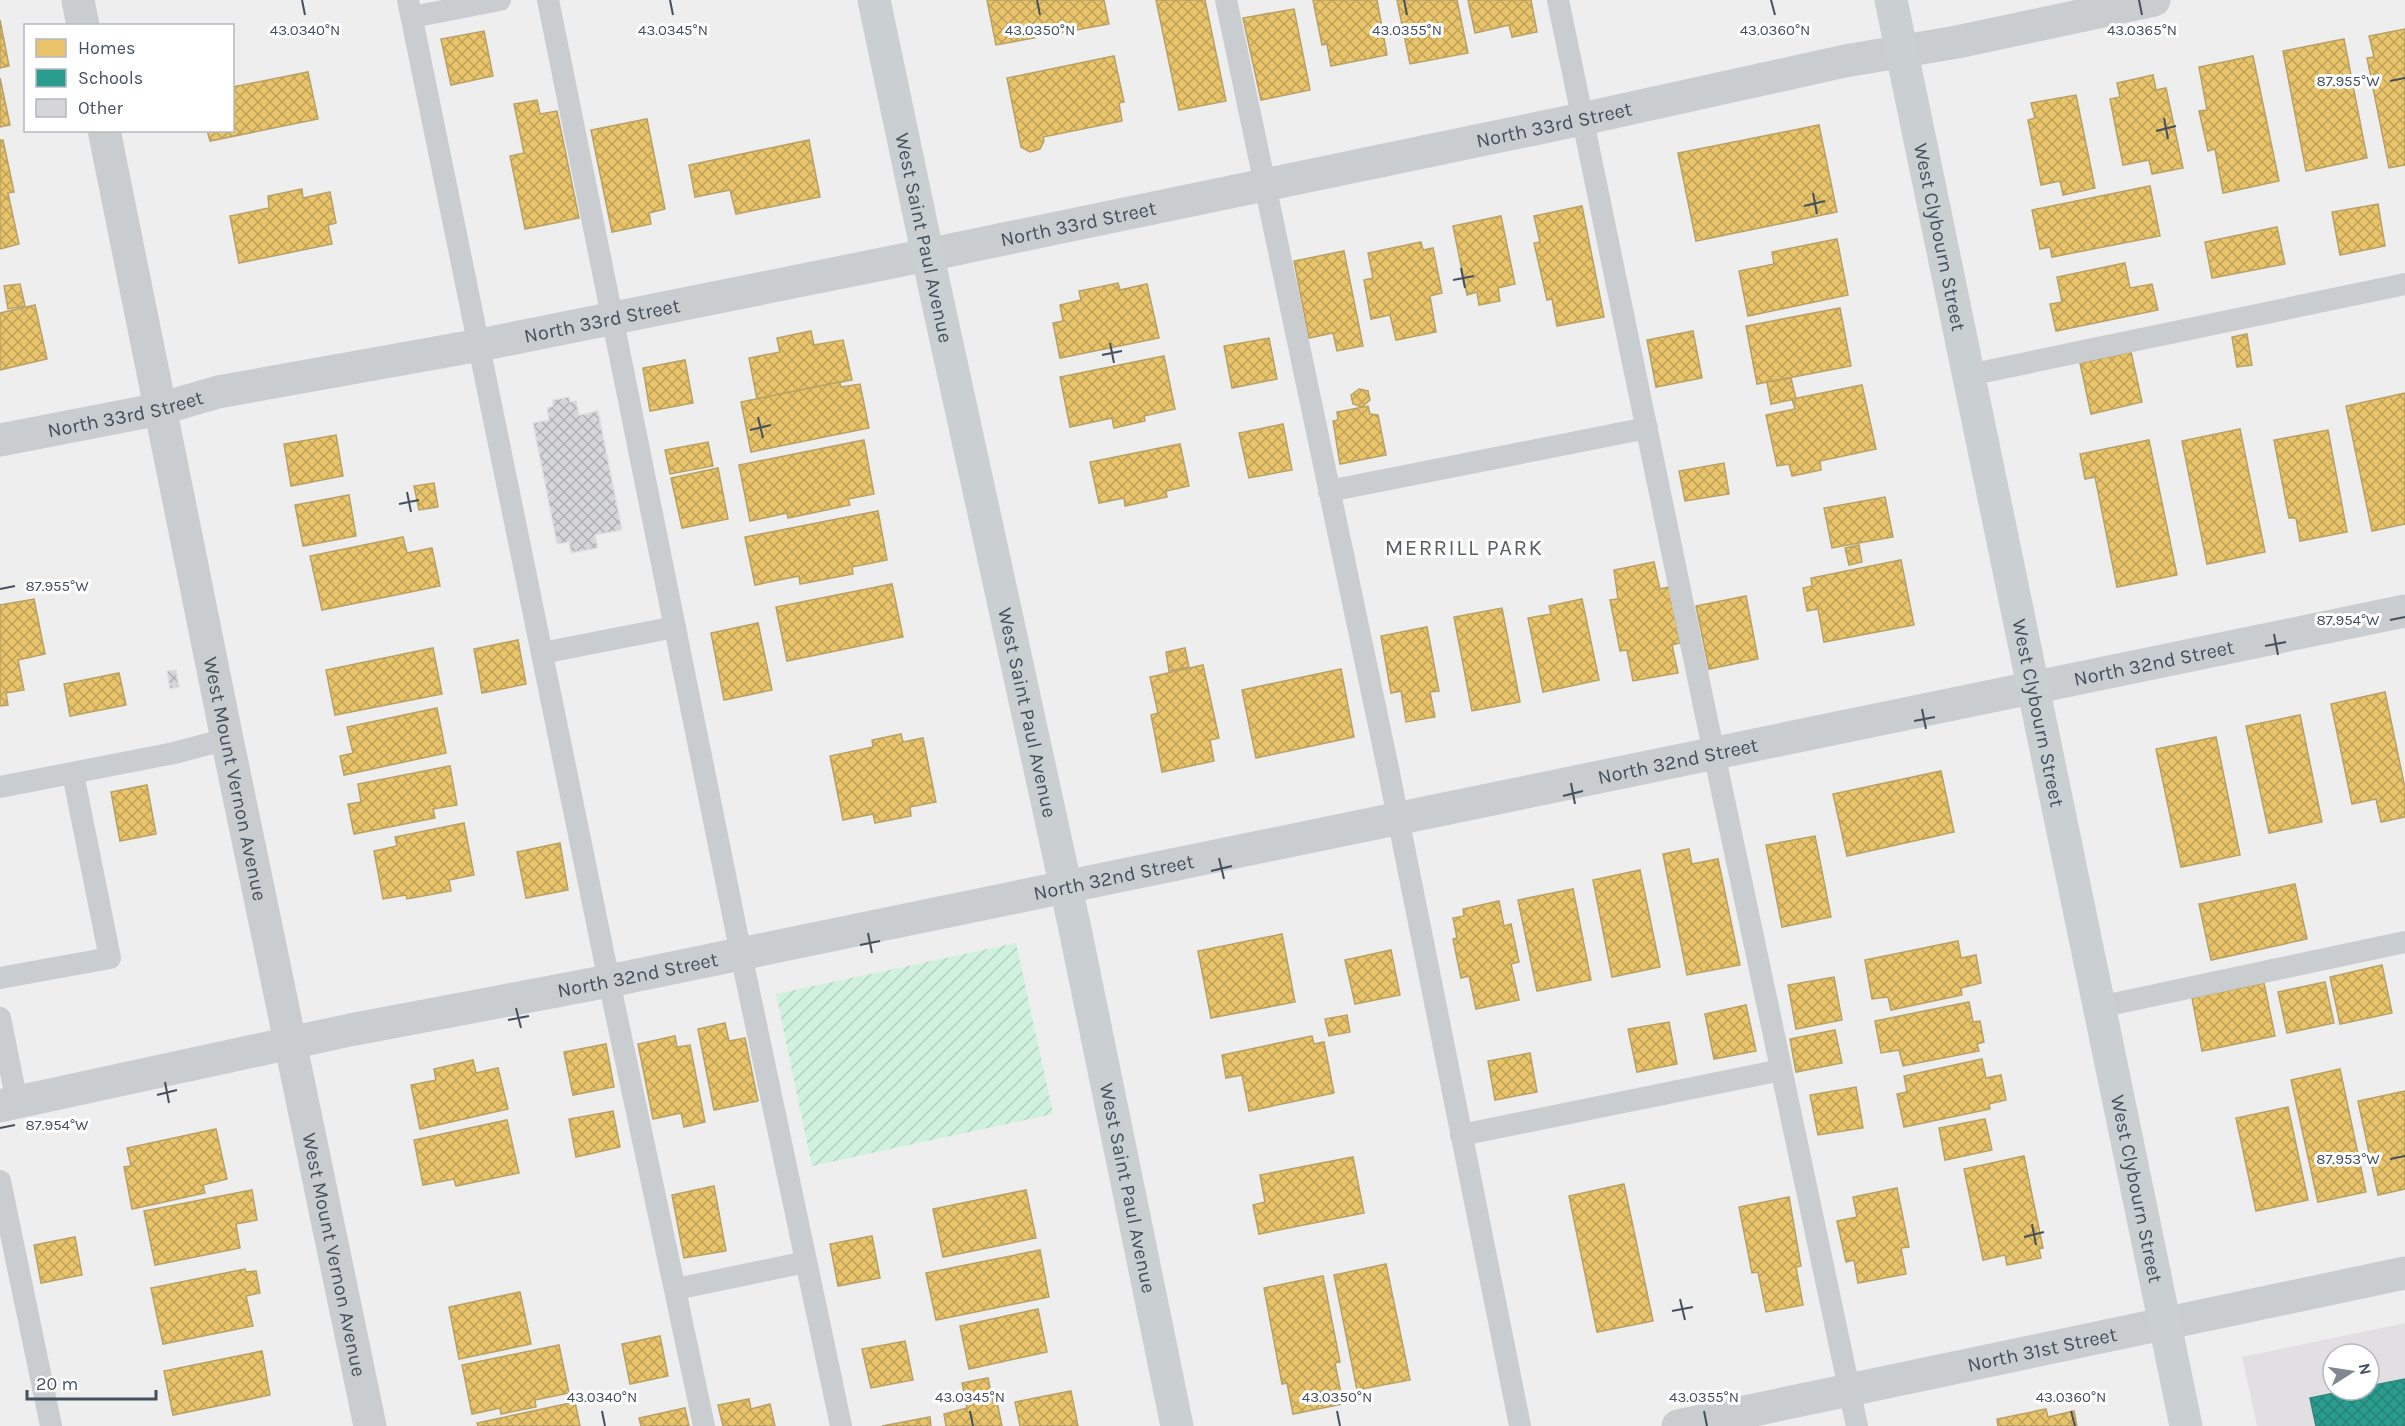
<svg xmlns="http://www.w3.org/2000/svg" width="2405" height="1426" font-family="Karla,sans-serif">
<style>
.education{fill:#e1dfe1;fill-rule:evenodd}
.garden{fill:url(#garden-furrows)}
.homes{fill:url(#homes-cross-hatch);stroke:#b8a166;stroke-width:1.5}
.schools{fill:url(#schools-cross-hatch);stroke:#328680;stroke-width:1.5}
.building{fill:url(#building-cross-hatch);stroke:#e0e0e1;stroke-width:1.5}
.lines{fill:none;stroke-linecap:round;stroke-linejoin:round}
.lane{stroke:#cacdcf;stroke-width:22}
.street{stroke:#cacdcf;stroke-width:33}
.secondary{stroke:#cacfd2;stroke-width:33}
.ticks{fill:none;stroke:#44505d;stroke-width:2}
.labels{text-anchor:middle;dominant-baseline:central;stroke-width:6;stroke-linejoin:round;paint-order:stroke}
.street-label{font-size:20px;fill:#44505d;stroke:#fff}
.quarter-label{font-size:22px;letter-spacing:1.5px;fill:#595e63;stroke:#fff}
.ticks-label{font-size:15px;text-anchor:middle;fill:#44505d;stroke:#fff;stroke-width:6;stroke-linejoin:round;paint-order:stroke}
</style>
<defs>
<pattern id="garden-furrows" width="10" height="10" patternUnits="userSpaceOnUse" patternTransform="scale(1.5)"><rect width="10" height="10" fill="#d0f1dd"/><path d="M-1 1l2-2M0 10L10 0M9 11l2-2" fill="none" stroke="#b4d0c0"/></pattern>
<pattern id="homes-cross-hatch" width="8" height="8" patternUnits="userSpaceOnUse" patternTransform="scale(1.5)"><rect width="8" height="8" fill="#e9c46a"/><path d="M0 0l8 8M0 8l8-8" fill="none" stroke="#bea25a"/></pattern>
<pattern id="schools-cross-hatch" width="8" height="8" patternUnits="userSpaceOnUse" patternTransform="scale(1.5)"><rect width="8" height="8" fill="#2a9d8f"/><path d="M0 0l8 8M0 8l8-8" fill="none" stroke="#268278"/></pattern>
<pattern id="building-cross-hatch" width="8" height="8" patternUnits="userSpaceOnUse" patternTransform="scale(1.5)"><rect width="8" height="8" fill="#d6d6d9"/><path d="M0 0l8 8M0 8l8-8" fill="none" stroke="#afb0b3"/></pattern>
</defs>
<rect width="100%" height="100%" fill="#efeeee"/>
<path class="education" d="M2405 1323V1426H2257L2242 1357ZM2333 1354H2369V1390H2333Z"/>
<path class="garden" d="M1016 943 1053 1114 812 1166 776 994Z"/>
<g class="homes">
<path d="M987 0H1104L1109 24 996 45Z"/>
<path d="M1156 0H1205L1226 101 1179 110Z"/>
<path d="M1313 0H1377L1387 55 1331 66 1327 44 1322 45Z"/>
<path d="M1397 0H1457L1468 53 1410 64Z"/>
<path d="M1468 0H1531L1537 32 1512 37 1509 25 1475 33Z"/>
<path d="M1294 9 1310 90 1261 100 1243 18Z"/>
<path d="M0 20 9 66 0 68Z"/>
<path d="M2405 29V165L2389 168 2367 58 2374 57 2369 36Z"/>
<path d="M484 31 493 76 451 85 441 39Z"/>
<path d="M2344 39 2367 158 2306 171 2283 51Z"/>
<path d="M1114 56 1124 102 1119 103 1122 121 1043 137 1044 141 1040 149 1030 152 1021 147 1007 78Z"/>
<path d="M2253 56 2279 181 2223 193 2215 149 2208 151 2199 111 2207 110 2199 67Z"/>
<path d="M308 72 318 119 210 141 207 130H232V87Z"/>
<path d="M2153 75 2156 90 2166 88 2183 168 2152 174 2149 160 2123 165 2110 99 2120 97 2117 83Z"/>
<path d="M0 78 10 125 0 127Z"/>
<path d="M2076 95 2095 188 2063 195 2060 181 2041 185 2028 120 2035 118 2031 103Z"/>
<path d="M537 100 540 114 557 111 579 218 525 229 510 156 524 153 514 104Z"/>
<path d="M647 119 665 209 649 213 651 224 612 232 591 130Z"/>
<path d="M1819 125 1837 212 1696 241 1678 153Z"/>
<path d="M0 140H3L14 192 8 193 19 244 0 249Z"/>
<path d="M809 140 820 197 736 214 730 190 695 197 689 165Z"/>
<path d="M2150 186 2160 236 2052 257 2050 247 2040 249 2032 210Z"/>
<path d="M302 189 303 198 330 192 336 223 328 225 332 244 239 263 230 216 269 208 268 196Z"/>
<path d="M2378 204 2385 246 2340 255 2332 212Z"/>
<path d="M1582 206 1604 317 1557 326 1552 299 1547 300 1534 243 1540 242 1534 216Z"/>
<path d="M1501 216 1515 284 1498 288 1500 301 1479 305 1477 292 1467 295 1453 226Z"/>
<path d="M2277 227 2285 264 2212 278 2205 242Z"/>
<path d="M1837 239 1848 295 1748 316 1739 271 1774 264 1772 252Z"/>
<path d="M1421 242 1423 250 1433 248 1442 293 1430 296 1436 332 1396 340 1390 315 1371 319 1364 280 1373 278 1368 253Z"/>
<path d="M1344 251 1363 346 1337 351 1333 333 1309 338 1294 261Z"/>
<path d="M2125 263 2130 288 2152 284 2158 310 2056 331 2050 304 2062 302 2057 277Z"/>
<path d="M1118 283 1120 290 1147 284 1159 338 1060 358 1053 323 1063 321 1060 305 1081 300 1079 291Z"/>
<path d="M20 284 25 306 8 309 4 286Z"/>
<path d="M35 305 47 359 0 370V313Z"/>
<path d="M1840 308 1851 366 1757 384 1746 326Z"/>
<path d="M811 331 814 345 843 340 852 380 757 399 749 358 780 352 777 338Z"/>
<path d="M1693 331 1702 378 1656 387 1647 340Z"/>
<path d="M2247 334 2252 365 2237 367 2232 337Z"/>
<path d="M1269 338 1277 379 1232 388 1224 346Z"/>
<path d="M2131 352 2142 402 2091 414 2080 363Z"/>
<path d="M1164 356 1175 409 1144 416 1145 421 1114 428 1112 418 1070 427 1060 377Z"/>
<path d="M685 360 693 403 650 411 643 368Z"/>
<path d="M1791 378 1796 399 1771 404 1767 382Z"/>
<path d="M840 382 841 387 860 384 869 428 751 452 741 402Z"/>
<path d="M1862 385 1876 449 1820 461 1821 470 1792 476 1789 464 1777 466 1766 415 1795 409 1792 399Z"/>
<path d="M1359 389 1368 391 1370 400 1362 407 1353 404 1351 395Z"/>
<path d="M2405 393V524L2372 531 2346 406Z"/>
<path d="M1368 406 1370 414 1378 415 1386 455 1340 464 1333 421 1338 420 1337 412Z"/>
<path d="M1283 424 1292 470 1249 478 1239 433Z"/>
<path d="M2240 429 2265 552 2207 564 2182 441Z"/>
<path d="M2328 430 2347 532 2300 541 2296 518H2289L2274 440Z"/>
<path d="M336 435 343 476 291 486 284 444Z"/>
<path d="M864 440 874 494 848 499 850 505 788 518 787 513 750 521 739 465Z"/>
<path d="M2149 440 2177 575 2117 587 2095 477 2085 479 2080 454Z"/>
<path d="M708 442 713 466 670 474 665 450Z"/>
<path d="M1180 444 1189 486 1166 491 1167 497 1125 506 1124 498 1099 503 1090 462Z"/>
<path d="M1724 463 1729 494 1685 501 1679 471Z"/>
<path d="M718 468 728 519 682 528 671 478Z"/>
<path d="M434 483 438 507 419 510 414 486Z"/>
<path d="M349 495 356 536 303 546 295 505Z"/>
<path d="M1885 497 1893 537 1832 548 1824 508Z"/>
<path d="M878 511 887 560 852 567 853 574 800 584 799 576 755 585 745 537Z"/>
<path d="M403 537 407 553 432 548 440 586 322 610 310 556Z"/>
<path d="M1859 545 1862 562 1849 565 1845 548Z"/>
<path d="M1901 560 1914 625 1824 642 1818 609 1807 611 1803 588 1812 586 1811 578Z"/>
<path d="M1654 562 1660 589 1669 587 1680 643 1672 645 1678 673 1633 681 1627 650 1620 651 1610 600 1618 599 1614 570Z"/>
<path d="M892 584 903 637 787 661 776 607Z"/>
<path d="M1746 596 1758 659 1709 669 1696 606Z"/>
<path d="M34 599 45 654 18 660 24 690 6 693 8 705 0 706V605Z"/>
<path d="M1582 599 1599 680 1543 692 1528 618 1551 614 1549 606Z"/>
<path d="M1502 608 1520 702 1472 711 1454 617Z"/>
<path d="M758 623 772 690 724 700 711 633Z"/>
<path d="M1427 627 1439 691 1430 692 1435 717 1406 722 1401 691 1391 693 1381 636Z"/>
<path d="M518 640 526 684 482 693 474 649Z"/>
<path d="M433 648 442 694 335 715 326 670Z"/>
<path d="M1185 648 1189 667 1169 671 1166 652Z"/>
<path d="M1203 665 1219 738 1210 740 1214 761 1162 772 1151 715 1158 713 1150 677Z"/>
<path d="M1341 669 1354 737 1256 758 1242 690Z"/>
<path d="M119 673 126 705 70 716 64 684Z"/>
<path d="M2385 692 2405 788V817L2381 822 2376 799 2352 804 2331 704Z"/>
<path d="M437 708 446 753 344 775 340 756 353 753 347 727Z"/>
<path d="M2300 715 2322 822 2269 833 2246 726Z"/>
<path d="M901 734 903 742 923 738 936 802 910 807 911 816 875 823 873 814 843 820 830 756 873 747 872 740Z"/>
<path d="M2216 737 2240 855 2181 867 2156 749Z"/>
<path d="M450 766 457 805 433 809 435 818 354 834 348 804 361 802 358 784Z"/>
<path d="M1941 771 1954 832 1847 856 1833 794Z"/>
<path d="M147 785 156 834 120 841 111 792Z"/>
<path d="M464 823 474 875 449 880 451 891 407 899 406 895 383 899 374 851 397 846 395 837Z"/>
<path d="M1815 836 1831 917 1782 927 1766 845Z"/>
<path d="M560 843 568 890 526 898 517 852Z"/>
<path d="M1689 849 1692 864 1718 859 1740 965 1687 975 1663 854Z"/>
<path d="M1640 870 1660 967 1612 977 1593 880Z"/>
<path d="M2295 884 2307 939 2211 960 2199 904Z"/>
<path d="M1573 889 1591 980 1537 991 1518 900Z"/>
<path d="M1499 901 1504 926 1511 924 1519 962 1511 964 1519 1000 1476 1009 1469 976 1461 978 1453 939 1457 938 1453 918 1464 916 1463 909Z"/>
<path d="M1282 934 1295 1002 1211 1018 1198 951Z"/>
<path d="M1958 941 1961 958 1976 955 1981 983 1961 988 1962 995 1891 1010 1888 997 1872 999 1865 960Z"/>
<path d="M1391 950 1400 995 1355 1004 1345 960Z"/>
<path d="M2382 965 2392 1013 2340 1024 2330 977Z"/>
<path d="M1834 977 1842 1020 1796 1029 1788 985Z"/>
<path d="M2325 982 2334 1023 2287 1033 2278 992Z"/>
<path d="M2264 983 2275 1036 2202 1051 2192 998Z"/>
<path d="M1969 1002 1973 1022 1980 1021 1984 1042 1977 1044 1979 1051 1903 1066 1899 1050 1881 1053 1875 1021Z"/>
<path d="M1746 1005 1756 1051 1714 1059 1705 1014Z"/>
<path d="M1347 1015 1350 1032 1329 1036 1325 1019Z"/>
<path d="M1669 1022 1677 1064 1637 1072 1628 1029Z"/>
<path d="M725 1023 729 1041 745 1038 758 1101 714 1110 698 1029Z"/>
<path d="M1835 1030 1842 1063 1796 1072 1790 1039Z"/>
<path d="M675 1036 677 1047 690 1045 705 1122 684 1127 681 1113 653 1119 638 1044Z"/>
<path d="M1312 1036 1314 1044 1324 1042 1334 1093 1249 1111 1242 1075 1226 1078 1222 1055Z"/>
<path d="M606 1044 614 1087 573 1095 564 1052Z"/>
<path d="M1530 1053 1537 1092 1495 1100 1488 1061Z"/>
<path d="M1982 1059 1986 1078 2001 1075 2006 1100 1989 1104 1990 1109 1904 1127 1897 1094 1907 1092 1904 1076Z"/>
<path d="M473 1060 476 1073 498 1068 508 1109 420 1129 411 1085 436 1080 434 1069Z"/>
<path d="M2340 1069 2366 1192 2318 1202 2291 1080Z"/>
<path d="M1856 1087 1863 1128 1818 1135 1810 1095Z"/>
<path d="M2405 1091V1189L2378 1195 2358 1101Z"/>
<path d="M2288 1107 2308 1200 2256 1211 2236 1118Z"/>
<path d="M613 1111 620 1147 576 1157 569 1119Z"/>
<path d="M1985 1119 1992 1150 1945 1160 1939 1128Z"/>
<path d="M507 1120 519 1173 456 1186 454 1179 423 1185 414 1140Z"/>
<path d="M216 1129 227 1179 203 1185 205 1193 132 1209 124 1167 131 1166 127 1148Z"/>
<path d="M2024 1156 2043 1248 2039 1249 2041 1258 2007 1265 2005 1255 1983 1260 1964 1169Z"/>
<path d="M1353 1157 1364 1213 1259 1234 1253 1205 1265 1202 1260 1175Z"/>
<path d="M1624 1184 1653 1321 1597 1332 1569 1196Z"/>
<path d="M714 1186 726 1251 684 1258 672 1195Z"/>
<path d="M1897 1188 1909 1247 1901 1248 1906 1274 1858 1283 1854 1260 1846 1262 1837 1221 1857 1217 1853 1197Z"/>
<path d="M252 1190 257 1220 236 1224 240 1248 155 1265 144 1211Z"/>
<path d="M1026 1190 1036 1238 943 1257 933 1209Z"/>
<path d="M1789 1197 1801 1266 1796 1267 1803 1305 1766 1312 1758 1272 1752 1273 1739 1207Z"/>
<path d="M872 1236 880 1278 838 1286 830 1244Z"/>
<path d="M75 1237 82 1275 41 1283 34 1245Z"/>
<path d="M1040 1250 1049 1297 936 1320 926 1273Z"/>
<path d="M1386 1264 1410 1380 1357 1390 1334 1275Z"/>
<path d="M245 1269 246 1272 256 1271 260 1293 246 1296 253 1326 163 1344 151 1288Z"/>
<path d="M1323 1276 1340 1362 1335 1363 1343 1404 1293 1414 1287 1383 1282 1384 1264 1288Z"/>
<path d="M520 1292 531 1344 459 1359 449 1307Z"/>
<path d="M1038 1309 1047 1352 969 1369 960 1326Z"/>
<path d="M660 1336 668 1376 630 1384 622 1344Z"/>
<path d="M905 1341 913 1380 871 1388 862 1349Z"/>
<path d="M559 1345 569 1393 535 1400 536 1407 501 1414 500 1408 472 1414 462 1365Z"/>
<path d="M262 1351 270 1395 173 1415 164 1371Z"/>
<path d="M988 1378 993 1403 997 1402 1002 1426H946L944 1414 967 1408 962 1383Z"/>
<path d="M1071 1391 1078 1426H1020L1015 1402Z"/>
<path d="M749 1399 751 1409 770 1404 775 1426H723L718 1405Z"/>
<path d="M575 1402 580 1426H478L477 1423Z"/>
<path d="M685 1408 689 1426H641L639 1418Z"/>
<path d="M2046 1409 2048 1417 2074 1411 2077 1426H1998L1997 1419Z"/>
<path d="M930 1417 931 1426H882Z"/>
</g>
<path class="schools" d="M2405 1379V1426H2316L2310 1398 2349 1390H2369V1386Z"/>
<g class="building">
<path d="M569 397 570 402 576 401 579 415 598 411 622 530 595 535 598 548 571 553 569 542 557 544 533 423 549 420 547 408 553 406V400Z"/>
<path d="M176 670 179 687 170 689 167 671Z"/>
</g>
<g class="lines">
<g class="lane">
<path d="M408 0 609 981 704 1426"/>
<path d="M548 0 741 954 841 1426"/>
<path d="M1226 0 1389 773 1520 1426"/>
<path d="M1558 0 1704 706 1857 1426"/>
<path d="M412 17 500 0"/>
<path d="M1969 375 2405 284"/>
<path d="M1329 491 1647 428"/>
<path d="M542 653 675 627"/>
<path d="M0 787 174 753 227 739"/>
<path d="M0 978 110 958 73 774"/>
<path d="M2099 1007 2405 942"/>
<path d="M0 1018 17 1102"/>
<path d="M1461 1135 1781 1070"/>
<path d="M0 1181 51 1426"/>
<path d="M676 1289 806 1262"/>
</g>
<g class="street">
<path d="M78 0 83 26"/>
<path id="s1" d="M104 130 227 739 370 1426"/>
<path id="s2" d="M0 440 160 409 218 392 480 345 927 255 1582 119 1845 61 1957 42 2154 0"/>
<path id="s3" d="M0 1106 350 1030 609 981 2405 611"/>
<path id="s4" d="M1678 1426 2405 1273"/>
</g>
<g class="secondary">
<path id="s5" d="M874 0 936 294 1075 929 1177 1426"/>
<path id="s6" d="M1891 0 2186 1426"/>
</g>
</g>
<path class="ticks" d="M302 0 305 15M670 0 673 15M1037 0 1040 15M1404 0 1407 15M1771 0 1775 15M2139 0 2142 15M2390 81 2405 78M2164 118 2168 139M2156 131 2176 126M1813 193 1817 214M1804 206 1825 201M1461 268 1465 288M1453 280 1474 276M1110 343 1114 363M1102 355 1122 351M758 417 763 438M750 430 771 425M407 492 411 512M399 504 419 500M0 589 15 586M2390 620 2405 617M2274 634 2278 655M2265 646 2286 642M1922 709 1926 729M1914 721 1935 717M1571 783 1575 804M1563 796 1583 791M1219 858 1224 879M1211 871 1232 866M868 933 872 953M860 945 880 941M516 1008 521 1028M508 1020 529 1016M165 1082 169 1103M157 1095 177 1090M0 1128 15 1125M2390 1159 2405 1156M2032 1224 2036 1245M2024 1237 2044 1232M1680 1299 1685 1320M1672 1311 1693 1307M602 1411 605 1426M970 1411 973 1426M1337 1411 1340 1426M1704 1411 1707 1426M2071 1411 2075 1426"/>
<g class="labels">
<g class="street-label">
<text stroke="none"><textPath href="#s2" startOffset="1586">North 33rd Street</textPath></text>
<text stroke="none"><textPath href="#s2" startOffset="1100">North 33rd Street</textPath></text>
<text stroke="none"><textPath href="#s6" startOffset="242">West Clybourn Street</textPath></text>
<text stroke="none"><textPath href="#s5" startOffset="243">West Saint Paul Avenue</textPath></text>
<text stroke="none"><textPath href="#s2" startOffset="614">North 33rd Street</textPath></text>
<text stroke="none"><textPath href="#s2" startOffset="128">North 33rd Street</textPath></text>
<text stroke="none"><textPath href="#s3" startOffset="2199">North 32nd Street</textPath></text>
<text stroke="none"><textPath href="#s5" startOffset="729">West Saint Paul Avenue</textPath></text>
<text stroke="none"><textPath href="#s6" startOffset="728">West Clybourn Street</textPath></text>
<text stroke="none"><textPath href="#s3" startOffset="1713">North 32nd Street</textPath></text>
<text stroke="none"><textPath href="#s1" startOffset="662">West Mount Vernon Avenue</textPath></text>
<text stroke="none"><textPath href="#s3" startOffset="1137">North 32nd Street</textPath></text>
<text stroke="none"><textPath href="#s3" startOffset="651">North 32nd Street</textPath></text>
<text stroke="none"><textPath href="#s5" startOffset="1215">West Saint Paul Avenue</textPath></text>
<text stroke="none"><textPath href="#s6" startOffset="1214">West Clybourn Street</textPath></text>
<text stroke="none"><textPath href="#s1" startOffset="1148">West Mount Vernon Avenue</textPath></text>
<text stroke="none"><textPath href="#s4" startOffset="372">North 31st Street</textPath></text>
</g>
<g class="quarter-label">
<text x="1464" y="548">MERRILL PARK</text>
</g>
</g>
<g class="ticks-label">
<text x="305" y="35">43.0340°N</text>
<text x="673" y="35">43.0345°N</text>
<text x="1040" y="35">43.0350°N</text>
<text x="1407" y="35">43.0355°N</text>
<text x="1775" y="35">43.0360°N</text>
<text x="2142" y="35">43.0365°N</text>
<text x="2348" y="86">87.955°W</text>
<text x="57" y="591">87.955°W</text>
<text x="2348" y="625">87.954°W</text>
<text x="57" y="1130">87.954°W</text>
<text x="2348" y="1164">87.953°W</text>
<text x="602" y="1402">43.0340°N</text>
<text x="970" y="1402">43.0345°N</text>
<text x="1337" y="1402">43.0350°N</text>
<text x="1704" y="1402">43.0355°N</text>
<text x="2071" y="1402">43.0360°N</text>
</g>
<rect x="24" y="24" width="210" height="108" fill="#ffffff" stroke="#b4b9be" stroke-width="1.5"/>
<rect x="36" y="39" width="30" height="18" fill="#e9c46a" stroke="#b4b9be" stroke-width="1.5"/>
<text x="78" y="54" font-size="18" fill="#44505d">Homes</text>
<rect x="36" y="69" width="30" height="18" fill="#2a9d8f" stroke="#b4b9be" stroke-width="1.5"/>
<text x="78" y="84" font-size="18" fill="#44505d">Schools</text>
<rect x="36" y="99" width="30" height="18" fill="#d6d6d9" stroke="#b4b9be" stroke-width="1.5"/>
<text x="78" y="114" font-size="18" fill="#44505d">Other</text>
<g transform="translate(2351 1372) rotate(78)"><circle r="28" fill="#ffffff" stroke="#b4b9be" stroke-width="1.5"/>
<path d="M0-4.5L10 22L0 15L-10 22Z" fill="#808790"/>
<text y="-9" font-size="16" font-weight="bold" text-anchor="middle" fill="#44505d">N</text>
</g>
<path d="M27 1390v9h129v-9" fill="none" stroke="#44505d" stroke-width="3"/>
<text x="36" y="1390" font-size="18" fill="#44505d" stroke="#ffffff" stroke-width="4.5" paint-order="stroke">20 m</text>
</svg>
